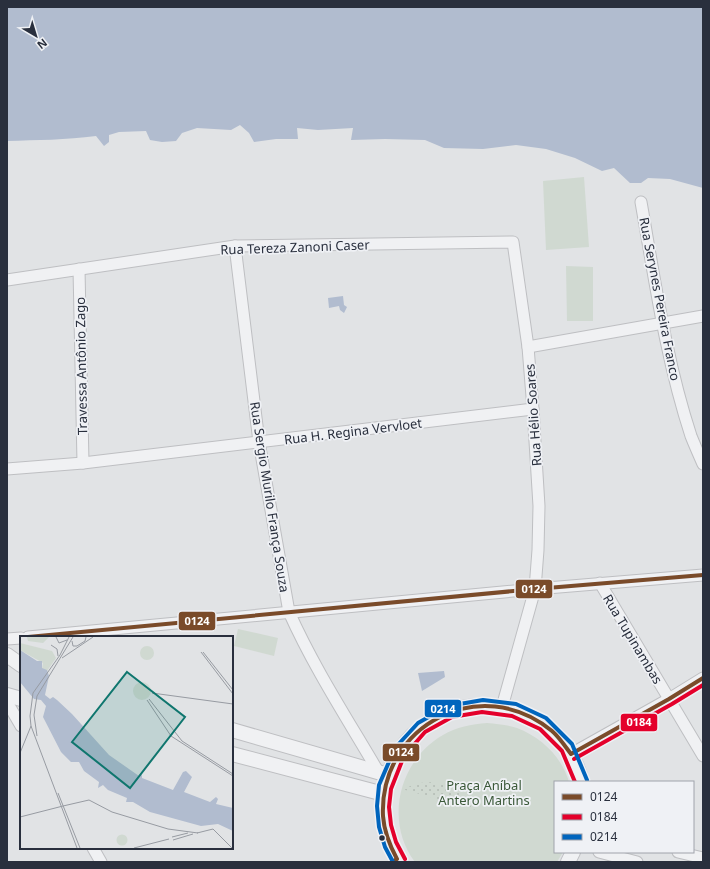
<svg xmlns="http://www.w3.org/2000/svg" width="710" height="869" font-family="'Noto Sans',sans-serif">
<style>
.park{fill:#d0d9d1}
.garden{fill:url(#garden-dots)}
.water{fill:#b1bccf}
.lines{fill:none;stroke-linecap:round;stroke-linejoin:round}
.minor-casing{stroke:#bebfc2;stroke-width:13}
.tertiary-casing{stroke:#bebfc2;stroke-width:16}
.minor{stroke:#f0f1f3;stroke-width:11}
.tertiary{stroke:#f0f1f3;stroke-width:14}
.bus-1-casing{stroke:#eff1f5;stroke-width:7}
.bus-2-casing{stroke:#eff1f5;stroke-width:7}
.bus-3-casing{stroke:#eff1f5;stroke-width:7}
.bus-1{stroke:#7a4b2a;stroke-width:4}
.bus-2{stroke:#e4002b;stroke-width:4}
.bus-3{stroke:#0065bd;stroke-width:4}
.bus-dot{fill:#292f3d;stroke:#eff1f5;stroke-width:1.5}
.labels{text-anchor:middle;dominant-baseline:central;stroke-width:3.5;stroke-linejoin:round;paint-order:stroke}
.street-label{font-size:13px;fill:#292f3d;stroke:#eff1f5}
.park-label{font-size:13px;fill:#3a5838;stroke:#eff1f5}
.inset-road{fill:none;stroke:#979ba2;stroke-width:1}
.view{fill:#0f766e;fill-opacity:0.15;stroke:#0f766e;stroke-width:2}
.inset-edge{fill:none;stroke:#292f3d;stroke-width:2}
.line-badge{stroke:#eff1f5;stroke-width:1.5}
.badge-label{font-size:11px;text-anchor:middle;font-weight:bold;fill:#fff}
</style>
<defs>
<pattern id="garden-dots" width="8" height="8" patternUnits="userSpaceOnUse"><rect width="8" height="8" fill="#d0d9d1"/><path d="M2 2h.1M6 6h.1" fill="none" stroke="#b3bbb4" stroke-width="1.8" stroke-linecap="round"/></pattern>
</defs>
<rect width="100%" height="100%" fill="#e1e3e5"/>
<g class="park">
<path d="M584 177 589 247 546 250 543 181Z"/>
<path d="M566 266 593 267V321H567Z"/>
<path d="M238 629 278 638 274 656 234 646Z"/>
<path d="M487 723C497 724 508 725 517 728 541 737 562 757 569 782H555V852H563L557 862H415C384 821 399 760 443 735 456 727 472 724 487 723Z"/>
</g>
<path class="garden" d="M433 782C449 785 469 794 476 810L402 789 419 783Z"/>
<g class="water">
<path d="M7 7H703V188L670 179 648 178 641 183H630L614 168 602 171 575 158 546 149 516 145 483 149 444 148 425 140 385 139 351 140 353 128 318 130 297 128 298 139H276L254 142 249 133 240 125 231 130 197 128 182 133 176 141 162 142 150 140 146 131 119 132 109 135V142L104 146 96 136C66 140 37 140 7 141Z"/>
<path d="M343 296 344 305 347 307 344 313 340 310 339 306 329 308 328 298Z"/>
<path d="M444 671 445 677 422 691 418 673Z"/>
</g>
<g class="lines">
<defs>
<g id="minor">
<path d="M641 202C655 281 666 360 691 436 695 446 699 455 703 464"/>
<path d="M235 246 259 442 289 612C314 668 348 720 379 773"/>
<path d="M79 269 83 463"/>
<path d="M7 280 235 246 513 242 528 347 533 409 539 506 538 550 535 589 502 707"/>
<path d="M528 347 703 316"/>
<path d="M7 469 83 463 533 409"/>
<path d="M600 583 703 756"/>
<path d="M28 637 535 589 703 575"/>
<path d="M7 639 21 638"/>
<path d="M7 702 21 726"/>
<path d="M571 754 669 699 703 678"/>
<path d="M93 848 101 862"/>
<path d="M599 852 637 862"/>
<path d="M678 852 703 858"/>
</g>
<g id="tertiary">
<path d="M7 655 21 665"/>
<path d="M7 695 21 699"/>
<path d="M232 730 388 775"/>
<path d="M232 754 384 794"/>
<path d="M400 862C385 840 380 813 385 787 408 682 555 677 582 782"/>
<path d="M568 862 573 852"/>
</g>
</defs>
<use href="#minor" class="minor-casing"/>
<use href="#tertiary" class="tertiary-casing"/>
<use href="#minor" class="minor"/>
<use href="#tertiary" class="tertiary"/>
<defs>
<g id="bus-1">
<path d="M28 637 535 589 703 575"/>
<path d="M392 862 397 859C390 846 384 831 383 816 379 725 481 672 552 731 559 737 565 746 571 754L669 699 703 678"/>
</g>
<g id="bus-2">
<path d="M574 759 672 704 703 685"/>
<path d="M405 859 396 842 391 825 389 807 391 789 404 756 425 732 452 717 482 712 512 716 540 729 562 751 575 782"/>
</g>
<path id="bus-3" d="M393 862 385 847 379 827 377 806 379 785 395 748 418 723 448 706 483 700 516 704 546 718 572 744 587 780"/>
</defs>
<use href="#bus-1" class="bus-1-casing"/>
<use href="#bus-2" class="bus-2-casing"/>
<use href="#bus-3" class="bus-3-casing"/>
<use href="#bus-1" class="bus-1"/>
<use href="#bus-2" class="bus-2"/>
<use href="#bus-3" class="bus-3"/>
</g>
<circle class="bus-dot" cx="382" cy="838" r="3.5"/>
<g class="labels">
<g class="street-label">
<text transform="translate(295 247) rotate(-2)">Rua Tereza Zanoni Caser</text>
<text transform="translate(660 299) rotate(79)">Rua Serynes Pereira Franco</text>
<text transform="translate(81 366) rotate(-91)">Travessa Antônio Zago</text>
<text transform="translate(533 415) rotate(-94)">Rua Hélio Soares</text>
<text transform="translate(353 431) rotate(-7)">Rua H. Regina Vervloet</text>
<text transform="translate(270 497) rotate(81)">Rua Sergio Murilo França Souza</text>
<text transform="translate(633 639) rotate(59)">Rua Tupinambas</text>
</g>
<g class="park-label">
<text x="484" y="785">Praça Aníbal<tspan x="484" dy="15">Antero Martins</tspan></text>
</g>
</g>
<g transform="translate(20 636)">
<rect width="213" height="213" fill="#e1e3e5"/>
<path d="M0 7 32 15 36 22 27 35 22 33 23 27 0 14Z" fill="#d0d9d1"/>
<path d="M7 1H29L23 7 8 5ZM120 17a7 7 0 1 1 14 0a7 7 0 1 1-14 0ZM113 55a9 9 0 1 1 18 0a9 9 0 1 1-18 0ZM96.5 204a5.5 5.5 0 1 1 11 0a5.5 5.5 0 1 1-11 0Z" fill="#d0d9d1"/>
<path d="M0 14 17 25H22V32L27 34 29 40 25 59 30 63 33 61 37 64 52 78 89 119 119 140 122 139V142L153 154 163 136 166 135 172 141 164 156 190 166 196 161 198 163 196 168 213 172V195L198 188 181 190 130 176 113 166H106L107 162 88 154 83 149 78 152 79 146 64 135 59 126H51L41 116 23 81 26 70 21 64 14 63 0 46Z" fill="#b1bccf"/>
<path class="inset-road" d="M36 1 39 7 47 4M49 1 40 19 13 57 10 80 11 90 57 212M52 5 53 10H57L65 5 66 1M31 9 37 13 38 20M181 16 213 58M183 16 213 54M42 22 73 1M132 57 213 68M129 63 162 105 213 138M127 64 151 100M17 100 14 79 17 60 53 1M151 100 213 140M0 117 11 90M38 157 60 212M43 170 69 164 92 176 148 193 178 197M0 181 43 170M177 197 193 193 212 212M152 201 168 197M153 204 173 198M114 212 149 203"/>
<path class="view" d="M107 36 165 81 110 152 52 106Z"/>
<rect width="213" height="213" class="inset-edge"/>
</g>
<g class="line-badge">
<rect x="515" y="579" width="38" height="20" rx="4" fill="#7a4b2a"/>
<rect x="178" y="611" width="38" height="20" rx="4" fill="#7a4b2a"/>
<rect x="424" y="699" width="38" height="19" rx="4" fill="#0065bd"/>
<rect x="620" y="713" width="38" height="19" rx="4" fill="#e4002b"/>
<rect x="382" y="743" width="38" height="19" rx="4" fill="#7a4b2a"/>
</g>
<g class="badge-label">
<text x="534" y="593">0124</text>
<text x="197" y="625">0124</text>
<text x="443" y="713">0214</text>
<text x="639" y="726">0184</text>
<text x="401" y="756">0124</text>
</g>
<rect width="710" height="869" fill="none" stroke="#292f3d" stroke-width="16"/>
<rect x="554" y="781" width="140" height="72" fill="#eff1f5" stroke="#a0a3ab"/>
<rect x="562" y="794" width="20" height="6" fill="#7a4b2a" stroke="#a0a3ab"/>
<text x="590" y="801" font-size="12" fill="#292f3d">0124</text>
<rect x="562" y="814" width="20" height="6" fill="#e4002b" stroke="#a0a3ab"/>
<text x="590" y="821" font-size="12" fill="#292f3d">0184</text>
<rect x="562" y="834" width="20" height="6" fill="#0065bd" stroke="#a0a3ab"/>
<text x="590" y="841" font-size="12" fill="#292f3d">0214</text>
<g transform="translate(36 36) rotate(142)" stroke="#eff1f5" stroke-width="3" paint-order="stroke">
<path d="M0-3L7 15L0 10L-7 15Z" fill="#292f3d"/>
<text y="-6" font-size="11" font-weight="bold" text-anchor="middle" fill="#292f3d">N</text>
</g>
</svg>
